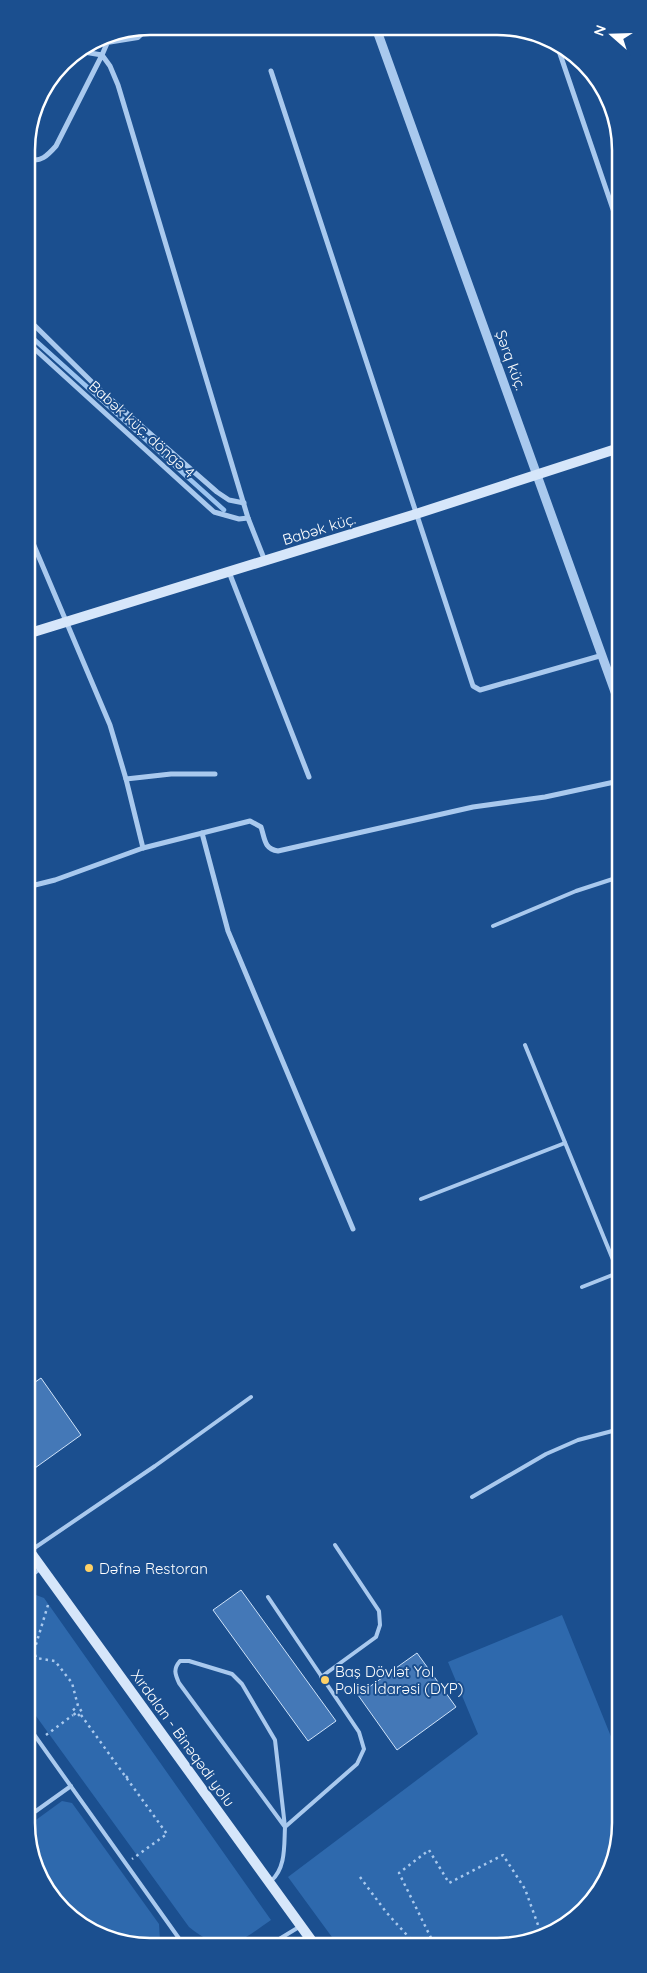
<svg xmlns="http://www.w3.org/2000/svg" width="647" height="1973" font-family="Quicksand,sans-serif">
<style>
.park{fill:#2e69ad}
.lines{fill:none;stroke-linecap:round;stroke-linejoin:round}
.stream{stroke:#9cc4f0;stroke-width:4.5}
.building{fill:#4478b7;stroke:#cfe3fa}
.path{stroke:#a9c9ee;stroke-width:2.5;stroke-dasharray:2.5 4;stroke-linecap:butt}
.service{stroke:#a9c9ee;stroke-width:4}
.minor{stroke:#a9c9ee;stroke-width:5}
.tertiary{stroke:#a9c9ee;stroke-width:9}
.secondary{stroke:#d6e6fa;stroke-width:10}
.poi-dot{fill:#ffd166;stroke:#1b4f8f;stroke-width:2}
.labels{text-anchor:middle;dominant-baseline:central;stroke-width:4;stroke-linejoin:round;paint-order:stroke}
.street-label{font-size:15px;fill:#fff;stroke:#1b4f8f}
.poi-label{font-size:15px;fill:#fff;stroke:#1b4f8f;text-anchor:start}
.rim{fill:none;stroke:#fff;stroke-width:2.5}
</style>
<rect width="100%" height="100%" fill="#1b4f8f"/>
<g class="park">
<path d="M28 1592 44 1598 271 1920C238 1943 226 1957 189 1927L28 1705Z"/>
<path d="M562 1615 620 1759V1830L611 1870 590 1905 558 1930 521 1944H337L288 1877 478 1734 448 1662Z"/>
<path d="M62 1801 72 1803 159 1924 160 1940 152 1944H126L62 1910 29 1847V1825Z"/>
</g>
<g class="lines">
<path class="stream" d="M27 333 224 510"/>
</g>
<g class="building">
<path d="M41 1378 81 1435 28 1473V1387Z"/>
<path d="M241 1590 336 1721 308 1741 213 1610Z"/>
<path d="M417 1653 456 1707 397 1750 358 1695Z"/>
</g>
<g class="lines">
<g class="path">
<path d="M48 1605 34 1651 36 1658 55 1661 72 1683 78 1706 82 1712 77 1717 72 1711 78 1706"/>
<path d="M81 1715 167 1834 132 1859"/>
<path d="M46 1735 73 1715"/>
<path d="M126 1778 130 1774"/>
<path d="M360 1877 386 1912 415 1944"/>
<path d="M413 1942 433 1943"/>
<path d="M434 1944 399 1873 429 1850 449 1883 503 1855 525 1889 542 1936"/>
</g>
<g class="service">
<path d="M107 43 138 38 151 26"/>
<path d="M493 926 576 891 619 877"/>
<path d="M525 1045 618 1272"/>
<path d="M28 1187V1188"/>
<path d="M421 1199 565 1143"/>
<path d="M582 1287 620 1272"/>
<path d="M472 1497 546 1454 578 1440 620 1429"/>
<path d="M30 1551 155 1466 251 1397"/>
<path d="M28 1578 40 1569"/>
<path d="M268 1597 359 1732 364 1749 357 1764 285 1827C284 1846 286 1868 271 1881"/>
<path d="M180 1661H189L232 1674 242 1684 275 1740 285 1827 179 1683C175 1674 173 1669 180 1661Z"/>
<path d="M321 1677 376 1637 380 1625 379 1611 335 1545"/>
<path d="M28 1726 183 1944"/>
<path d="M29 1816 71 1786"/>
<path d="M271 1944 299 1927"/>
</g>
<g class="minor">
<path d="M558 48 619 227"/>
<path d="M78 51 102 55 111 34"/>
<path d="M271 71 473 686 480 690 603 655"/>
<path d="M27 158C40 164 48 155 56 146L102 55 110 66 118 85 248 518 265 561"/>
<path d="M27 318 99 389 217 492 229 500 244 503"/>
<path d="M27 342 214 512 239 519 248 518"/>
<path d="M27 529 110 725 126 779 143 848"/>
<path d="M229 572 309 777"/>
<path d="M126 779 171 774H215"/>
<path d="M202 833 228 931 353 1229"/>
<path d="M27 887 55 880 143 848 250 821 261 827C265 839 264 849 278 851L473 807 545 797 619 781"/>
</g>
<path class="tertiary" d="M376 28 619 703"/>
<g class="secondary">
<path d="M27 634 416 514 619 448"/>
<path d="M28 1549 314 1944"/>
</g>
</g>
<g class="poi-dot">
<circle cx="89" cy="1568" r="5"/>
<circle cx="325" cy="1680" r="5"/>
</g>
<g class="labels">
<g class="street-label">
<text transform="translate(511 360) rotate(70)">Şərq küç.</text>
<text transform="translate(142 429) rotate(42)">Babək küç. döngə 4</text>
<text transform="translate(319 529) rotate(-17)">Babək küç.</text>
<text transform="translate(183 1738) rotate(54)">Xırdalan - Binəqədi yolu</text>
</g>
<g class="poi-label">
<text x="99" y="1568">Dəfnə Restoran</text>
<text x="335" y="1671">Baş Dövlət Yol<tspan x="335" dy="17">Polisi İdarəsi (DYP)</tspan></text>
</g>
</g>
<path d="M0 0H647V1973H0ZM150 35H497A115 115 0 0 1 612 150V1823A115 115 0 0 1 497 1938H150A115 115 0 0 1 35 1823V150A115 115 0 0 1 150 35Z" fill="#1b4f8f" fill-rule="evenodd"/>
<path class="rim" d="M150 35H497A115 115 0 0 1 612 150V1823A115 115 0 0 1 497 1938H150A115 115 0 0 1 35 1823V150A115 115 0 0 1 150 35Z"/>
<g transform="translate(612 35) rotate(290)" stroke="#1b4f8f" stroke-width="4" paint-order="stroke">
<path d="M0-4L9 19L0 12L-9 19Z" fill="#ffffff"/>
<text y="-8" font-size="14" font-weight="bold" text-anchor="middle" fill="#ffffff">N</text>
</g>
</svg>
